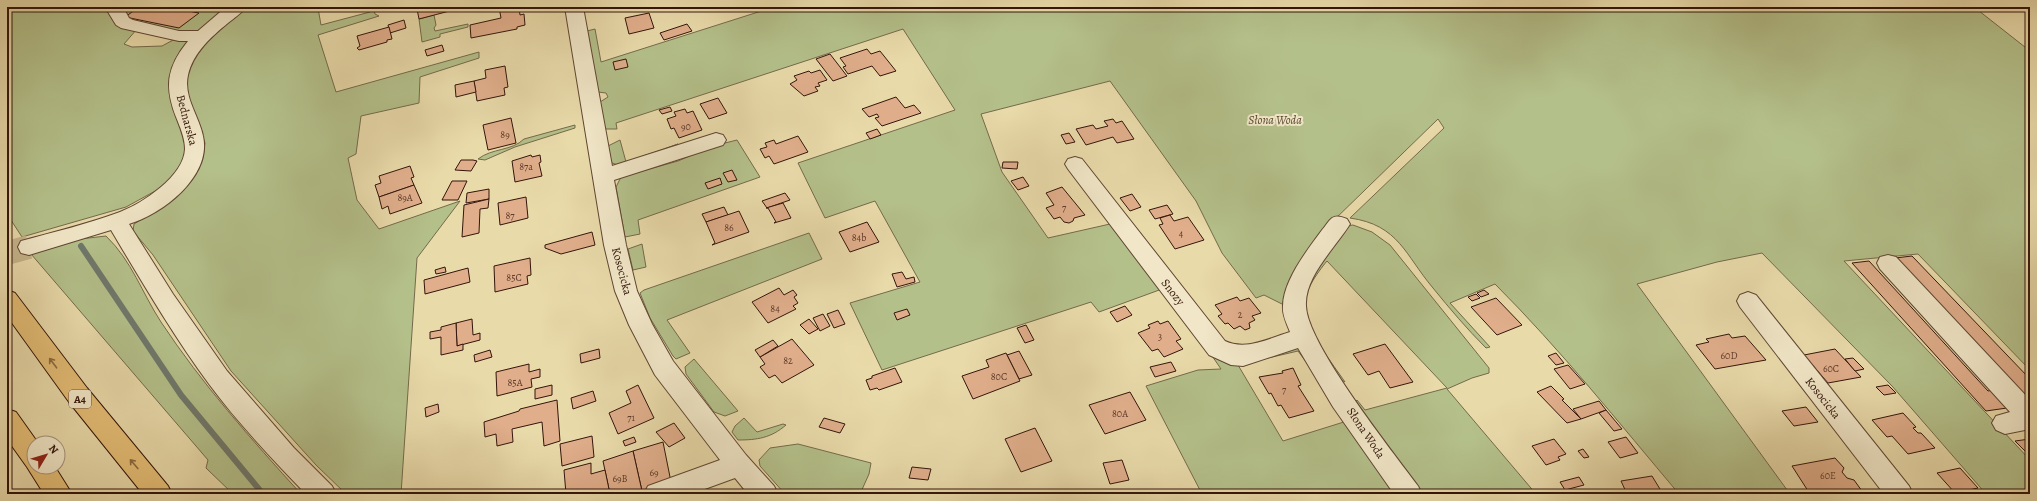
<svg xmlns="http://www.w3.org/2000/svg" width="2037" height="501" font-family="Alegreya,serif">
<style>
.green{fill:#b4c08a;stroke:#746a4a}
.lines{fill:none;stroke-linecap:round;stroke-linejoin:round}
.stream{stroke:#6f786b;stroke-width:6}
.building{fill:#e0ae8b;stroke:#33150a}
.minor-tunnel{stroke:#c5b38a;stroke-width:24;stroke-dasharray:24 12;stroke-linecap:butt}
.minor-casing{stroke:#604632;stroke-width:2}
.highway-casing{stroke:#33150a;stroke-width:2}
.minor{fill:#f1e7c8;fill-rule:evenodd}
.highway{fill:#e4bd75;fill-rule:evenodd}
.oneway{stroke:#8c6940}
.labels{text-anchor:middle;dominant-baseline:central;stroke-width:4;stroke-linejoin:round;paint-order:stroke}
.number-label{font-size:10px;fill:#5e3b2a}
.shield{fill:#f1e7c8;stroke:#6c5443;stroke-width:1}
.shield-label{font-size:11px;font-weight:bold;fill:#33150a}
.street-label{font-size:12px;fill:#33150a;stroke:#f1e7c8}
.park-label{font-size:12px;font-style:italic;fill:#5a4830;stroke:#f1e7c8}
</style>
<rect width="100%" height="100%" fill="#e9daaa"/>
<filter id="stains"><feTurbulence type="fractalNoise" baseFrequency=".005" numOctaves="4"/><feColorMatrix values="0 0 0 0 .2 0 0 0 0 .09 0 0 0 0 .02 0 0 0 .5 -.17"/></filter>
<radialGradient id="worn" r=".72"><stop offset=".6" stop-color="#630" stop-opacity="0"/><stop offset="1" stop-color="#630" stop-opacity=".3"/></radialGradient>
<g class="green">
<path d="M7 7H106L137 29 124 44 132 47 162 46 175 39 191 41 184 50 187 135 186 158 168 184 126 207 22 237 7 214Z"/>
<path d="M119 7H233L204 30 188 34 128 20Z"/>
<path d="M242 7H320L318 8 321 25 370 12 369 7H373L375 14 379 16 318 35 336 92 479 52V58L420 77 419 103 361 116 356 154 348 158 357 200 379 229 460 201 417 258 401 494H346L316 465 231 371 153 255 133 231 134 224 154 212 191 180 202 161 205 143 186 92 185 74 193 54Z"/>
<path d="M774 7H1974L2030 51V370L1918 254 1844 261 2030 460V494H1986L1892 386 1762 253 1717 262 1637 284 1790 494H1679C1619 423 1561 350 1495 284L1450 303 1490 347 1486 348C1467 329 1450 309 1433 288 1405 255 1399 225 1350 218L1444 128 1438 119 1331 223 1286 306 1264 295 1256 298 1222 253 1196 201 1110 81 981 114 1002 172 1048 238 1110 224 1162 289 1099 312 1091 302 882 370 850 303 920 282 875 201 825 218 798 163 955 110 903 29 616 123 617 129H604L600 102 608 97 606 93 598 92 587 31 595 29 601 62Z"/>
<path d="M434 15 436 25 434 28 435 31 468 24V27L440 34V37L422 42 419 19Z"/>
<path d="M575 125V128L515 147 485 160 478 159C492 148 512 151 524 139Z"/>
<path d="M620 140 626 162 678 144 620 166 610 162 608 146Z"/>
<path d="M737 140 760 177 638 220 640 234 625 237 616 187 621 177 678 161 713 146Z"/>
<path d="M1353 225 1372 232 1390 245 1489 368V373L1472 378 1447 389 1536 494H1419L1355 402 1357 400 1365 410 1447 388 1327 261C1317 273 1302 294 1304 310 1305 328 1334 366 1345 382L1338 378 1306 330 1301 296 1309 278 1347 226Z"/>
<path d="M809 233 822 259 667 320 690 353 676 359 673 356 650 318 640 293 644 290Z"/>
<path d="M106 236C132 261 142 293 161 322 202 384 251 439 301 494H233L206 468 208 460 31 254 80 239Z"/>
<path d="M642 244 646 267 633 270 628 249Z"/>
<path d="M1295 347 1300 348 1318 378 1298 351 1238 365 1283 441 1347 421 1395 494H1202L1146 386 1198 370 1221 369 1208 350Z"/>
<path d="M694 359 738 411 725 416 714 412 686 374 685 367Z"/>
<path d="M744 418 757 432 783 424 786 425C771 438 757 440 738 440L732 432 735 426Z"/>
<path d="M798 444 871 463 869 474 860 494H785L760 466 759 460 770 448Z"/>
</g>
<g class="lines">
<path class="stream" d="M81 246 181 395 263 494"/>
</g>
<g class="building">
<path d="M139 7H167L199 13 179 28 125 17Z"/>
<path d="M426 7H461V8L419 19 417 9Z"/>
<path d="M499 7H519L520 15 524 14 525 25 517 27V29L471 38 470 25 501 18Z"/>
<path d="M649 13 654 28 629 34 625 18Z"/>
<path d="M404 20 406 28 390 33 388 25Z"/>
<path d="M687 24 692 31 664 40 660 33Z"/>
<path d="M389 27 392 39 387 40V42L359 50 357 48 360 46 357 36Z"/>
<path d="M442 45 444 51 427 56 425 50Z"/>
<path d="M867 49 871 54 880 51 896 71 880 76 872 66 848 74 843 67 846 66 840 58Z"/>
<path d="M830 54 847 76 833 81 816 59Z"/>
<path d="M626 59 628 67 615 70 613 62Z"/>
<path d="M505 66 508 87 504 88 505 95 477 101 474 81 486 78 485 70Z"/>
<path d="M820 70 827 80 818 83 820 86 815 87 818 91 804 96 790 84 797 80 794 76 809 71 811 73Z"/>
<path d="M474 81 476 92 456 97 455 85Z"/>
<path d="M896 97 905 108 914 105 921 113 882 126 875 118 879 117 877 114 869 117 862 109Z"/>
<path d="M718 98 727 113 709 119 700 104Z"/>
<path d="M670 107 672 111 662 114 659 110Z"/>
<path d="M685 109 687 113 693 111 702 130 679 138 674 128 671 129 667 119 676 116 674 112Z"/>
<path d="M511 118 516 143 488 150 483 125Z"/>
<path d="M1113 119 1116 123 1122 121 1134 139 1117 143 1113 137 1086 145 1076 129 1093 125 1096 129 1108 126 1104 121Z"/>
<path d="M877 129 881 135 870 139 866 133Z"/>
<path d="M1069 133 1075 142 1066 144 1061 135Z"/>
<path d="M798 136 808 152 774 164 769 156 765 158 760 149 767 147 765 143 774 140 776 144Z"/>
<path d="M531 155 532 157 540 155 541 162 539 163 542 176 515 182 512 161Z"/>
<path d="M461 160H473L477 161 471 171 455 170Z"/>
<path d="M1003 162H1018L1017 169 1002 168Z"/>
<path d="M410 166 414 177 411 178 414 185 379 197 375 185 381 183 379 176Z"/>
<path d="M732 170 737 180 728 182 723 173Z"/>
<path d="M1023 177 1029 186 1018 190 1011 181Z"/>
<path d="M720 178 722 184 708 189 705 183Z"/>
<path d="M452 181H467L458 200H442Z"/>
<path d="M414 185 422 203 390 214 388 206 382 209 379 197Z"/>
<path d="M1062 187 1085 215 1074 218 1073 221 1069 223 1064 222 1060 217 1054 219 1046 208 1054 205 1046 193Z"/>
<path d="M489 189V199L466 203 467 193Z"/>
<path d="M785 193 790 200 767 208 762 201Z"/>
<path d="M1132 194 1141 207 1130 211 1120 198Z"/>
<path d="M526 197 528 218 500 225 498 203Z"/>
<path d="M489 199 488 208 480 209 479 233 462 237 464 205Z"/>
<path d="M783 203 791 218 774 223 776 222 768 208H766Z"/>
<path d="M1167 205 1173 214 1155 219 1149 210Z"/>
<path d="M724 207 728 215 706 222 702 214Z"/>
<path d="M739 211 749 232 712 245 715 243 706 222Z"/>
<path d="M1170 215 1174 221 1188 217 1204 240 1175 249 1159 225 1163 224 1160 218Z"/>
<path d="M867 222 879 242 850 252 839 232Z"/>
<path d="M592 232 595 245 561 254 545 248V245Z"/>
<path d="M1912 256 2030 379V405L1895 258Z"/>
<path d="M530 258 531 275 527 276 528 284 495 292 494 266Z"/>
<path d="M1869 261 1988 391 1998 389 2014 407 1986 411 1852 263Z"/>
<path d="M445 267 446 272 436 274 435 270Z"/>
<path d="M468 268 470 282 425 294 424 280Z"/>
<path d="M902 272 906 279 914 277 915 282 897 287 892 274Z"/>
<path d="M779 288 784 295 793 290 797 295 794 297 798 303 793 306 796 309 768 323 752 302Z"/>
<path d="M1484 290 1489 294 1481 297 1477 293Z"/>
<path d="M1476 294 1480 298 1472 301 1468 297Z"/>
<path d="M1237 297 1240 301 1249 298 1261 313 1252 316 1255 320 1249 323 1250 328 1245 330 1240 326 1234 329 1228 323 1225 324 1218 316 1222 314 1215 305Z"/>
<path d="M1496 298 1522 325 1497 335 1471 307Z"/>
<path d="M1125 306 1132 315 1117 322 1110 312Z"/>
<path d="M907 309 910 315 897 320 894 313Z"/>
<path d="M838 310 845 324 834 328 827 314Z"/>
<path d="M823 314 830 326 820 331 813 318Z"/>
<path d="M472 319 473 335 480 333V340L457 346 456 323Z"/>
<path d="M809 319 818 329 809 334 800 325Z"/>
<path d="M1158 321 1160 324 1168 321 1181 339 1176 341 1183 349 1164 357 1158 349 1152 351 1138 333 1150 328 1148 325Z"/>
<path d="M456 323 457 346 463 344V350L441 355V337L430 339V332L441 330V327Z"/>
<path d="M1026 325 1034 340 1025 343 1017 328Z"/>
<path d="M1729 334 1732 338 1745 336 1766 360 1715 369 1696 345 1709 342 1706 339Z"/>
<path d="M792 339 814 365 782 383 775 375 769 378 760 367 765 364 760 357Z"/>
<path d="M773 340 778 346 760 357 755 350Z"/>
<path d="M1385 344 1413 382 1390 388 1379 371 1368 375 1353 354Z"/>
<path d="M599 349 600 358 581 363 580 354Z"/>
<path d="M1835 349 1861 377 1828 383 1804 355Z"/>
<path d="M490 350 492 357 475 362 474 355Z"/>
<path d="M1019 351 1032 375 1019 379 1007 355Z"/>
<path d="M1006 353 1020 381 973 399 962 376 989 367 986 360Z"/>
<path d="M1556 353 1564 363 1556 365 1548 356Z"/>
<path d="M1853 358 1864 369 1855 371 1845 359Z"/>
<path d="M1171 362 1176 371 1155 377 1150 367Z"/>
<path d="M529 364V372L540 369V377L531 379 532 387 497 396 496 372Z"/>
<path d="M1568 365 1585 384 1570 389 1554 369Z"/>
<path d="M895 368 902 382 879 390 877 388 870 390 866 380 872 378V376Z"/>
<path d="M1293 368 1301 385 1298 386 1314 411 1289 418 1281 405 1278 406 1271 393 1269 394 1259 377 1283 373 1282 371Z"/>
<path d="M552 385V395L535 399V389Z"/>
<path d="M638 385 654 418 618 434 609 413 631 403 626 391Z"/>
<path d="M1888 385 1896 393 1884 395 1876 387Z"/>
<path d="M1551 386 1564 399 1562 400 1581 419 1567 423 1537 392Z"/>
<path d="M593 391 596 401 573 409 571 398Z"/>
<path d="M1130 392 1146 420 1105 434 1089 405Z"/>
<path d="M557 400 560 441 544 446 542 422 512 429 513 442 497 446 496 434 485 437 484 422 519 411 520 409Z"/>
<path d="M1599 401 1606 410 1581 419 1573 409Z"/>
<path d="M438 404 439 412 426 417 425 408Z"/>
<path d="M1806 407 1818 422 1794 426 1782 411Z"/>
<path d="M1606 410 1622 429 1614 431 1599 413Z"/>
<path d="M1903 413 1916 427 1913 428 1918 433H1921L1935 448 1908 454 1892 436 1887 437 1872 420Z"/>
<path d="M824 418 845 424 840 433 819 427Z"/>
<path d="M674 423 685 438 669 447 656 432Z"/>
<path d="M1035 428 1052 461 1021 472 1005 439Z"/>
<path d="M592 436 594 457 562 466 560 444Z"/>
<path d="M634 437 636 442 625 446 623 441Z"/>
<path d="M1626 437 1638 453 1620 458 1608 442Z"/>
<path d="M1554 439 1566 454 1558 457 1560 460 1546 465 1532 446Z"/>
<path d="M2030 439V456L2015 441Z"/>
<path d="M663 442 671 482 642 491 633 451Z"/>
<path d="M1583 449 1589 457 1584 458 1578 451Z"/>
<path d="M633 451 642 491 634 494H610L603 461Z"/>
<path d="M1835 458 1844 468 1842 472 1847 478 1854 480 1862 491 1847 494H1810L1792 466Z"/>
<path d="M1122 460 1129 480 1110 484 1103 463Z"/>
<path d="M591 463V474L605 470 610 494H566L564 470Z"/>
<path d="M912 467 931 469 928 480 909 478Z"/>
<path d="M1960 468 1978 488 1955 493 1937 473Z"/>
<path d="M1652 476 1663 494H1627L1621 481Z"/>
<path d="M1579 477 1584 485 1565 490 1560 482Z"/>
</g>
<g class="lines">
<path class="minor-tunnel" d="M7 253 29 247"/>
<defs>
<g id="minor">
<path d="M105 7H123L129 18 133 20 179 31H198L226 7H246C241 14 234 18 228 23 211 37 193 53 188 75 183 97 199 116 203 136 212 176 163 214 129 224L173 294 227 371 294 448 332 486 336 494H306C273 460 237 422 209 384 173 335 142 282 111 230L29 255 21 253 18 247 21 241C54 232 88 224 120 212 143 203 184 176 185 149 185 138 180 127 176 117 164 86 167 67 188 41H179L121 28 116 25Z"/>
<path d="M565 7H583L612 166 716 133 723 135 726 140 723 145 614 180 626 245 637 291 652 324 673 361 746 455 774 486 778 494H748L735 478 691 494H644L648 486 720 460 655 375 629 325 615 291 604 245Z"/>
<path d="M1075 157 1082 159 1225 341C1246 351 1270 338 1290 332 1287 324 1282 315 1283 306 1283 281 1308 249 1322 230 1325 227 1328 221 1332 218 1337 215 1342 217 1347 219L1350 224C1336 247 1304 277 1306 306 1307 344 1393 452 1418 486L1422 494H1394L1333 407 1298 348 1243 366 1231 365 1209 355 1068 169 1065 164 1068 159Z"/>
<path d="M1888 255 1896 257 2030 400V429L2005 434 1996 430 1992 423 1996 416 2010 412 1880 269 1877 263 1880 257Z"/>
<path d="M1748 292 1756 295 1909 486 1913 494H1884L1740 307 1737 301 1740 295Z"/>
</g>
<g id="highway">
<path d="M7 290 15 293 87 388 168 486 172 494H143L69 402 7 316Z"/>
<path d="M7 409 16 412 38 443H34V467H55L72 494H44L27 467 7 439Z"/>
</g>
</defs>
<use href="#minor" class="minor-casing"/>
<use href="#highway" class="highway-casing"/>
<use href="#minor" class="minor"/>
<use href="#highway" class="highway"/>
</g>
<defs><path id="oneway-shaft" d="M-6 0H5M1.5-3L5.5 0L1.5 3" fill="none" stroke-width="1.6" stroke-linecap="round" stroke-linejoin="round"/></defs>
<g class="oneway">
<use href="#oneway-shaft" transform="translate(53 363) rotate(-127)"/>
<use href="#oneway-shaft" transform="translate(134 464) rotate(-130)"/>
</g>
<g class="labels">
<g class="number-label">
<text x="686" y="126">90</text>
<text x="505" y="134">89</text>
<text x="526" y="166">87a</text>
<text x="405" y="197">89A</text>
<text x="1064" y="207">7</text>
<text x="510" y="215">87</text>
<text x="729" y="227">86</text>
<text x="1181" y="233">4</text>
<text x="859" y="237">84b</text>
<text x="514" y="277">85C</text>
<text x="775" y="308">84</text>
<text x="1240" y="314">2</text>
<text x="1160" y="336">3</text>
<text x="1729" y="355">60D</text>
<text x="788" y="360">82</text>
<text x="1831" y="368">60C</text>
<text x="999" y="376">80C</text>
<text x="515" y="382">85A</text>
<text x="1284" y="389">7</text>
<text x="1120" y="413">80A</text>
<text x="631" y="417">71</text>
<text x="654" y="472">69</text>
<text x="1828" y="475">60E</text>
<text x="620" y="478">69B</text>
</g>
<rect class="shield" x="69" y="390" width="22" height="18" rx="3"/>
<g class="shield-label">
<text x="80" y="399">A4</text>
</g>
<g class="street-label">
<text transform="translate(187 120) rotate(75)">Bednarska</text>
<text transform="translate(622 271) rotate(75)">Kosocicka</text>
<text transform="translate(1173 292) rotate(52)">Snozy</text>
<text transform="translate(1823 398) rotate(52)">Kosocicka</text>
<text transform="translate(1366 433) rotate(56)">Słona Woda</text>
</g>
<g class="park-label">
<text x="1275" y="120">Słona Woda</text>
</g>
</g>
<rect width="2037" height="501" fill="none" stroke="#e9daaa" stroke-width="24"/>
<rect x="8" y="8" width="2021" height="485" fill="none" stroke="#33150a" stroke-width="2"/>
<rect x="12" y="12" width="2013" height="477" fill="none" stroke="#33150a"/>
<g transform="translate(46 455) rotate(52)"><circle r="19" fill="#f1e7c8" stroke="#a5937c"/>
<path d="M0-3L7 15L0 10L-7 15Z" fill="#8f2418"/>
<text y="-6" font-size="11" font-weight="bold" text-anchor="middle" fill="#33150a">N</text>
</g>
<rect width="100%" height="100%" filter="url(#stains)"/>
<rect width="100%" height="100%" fill="url(#worn)"/>
</svg>
